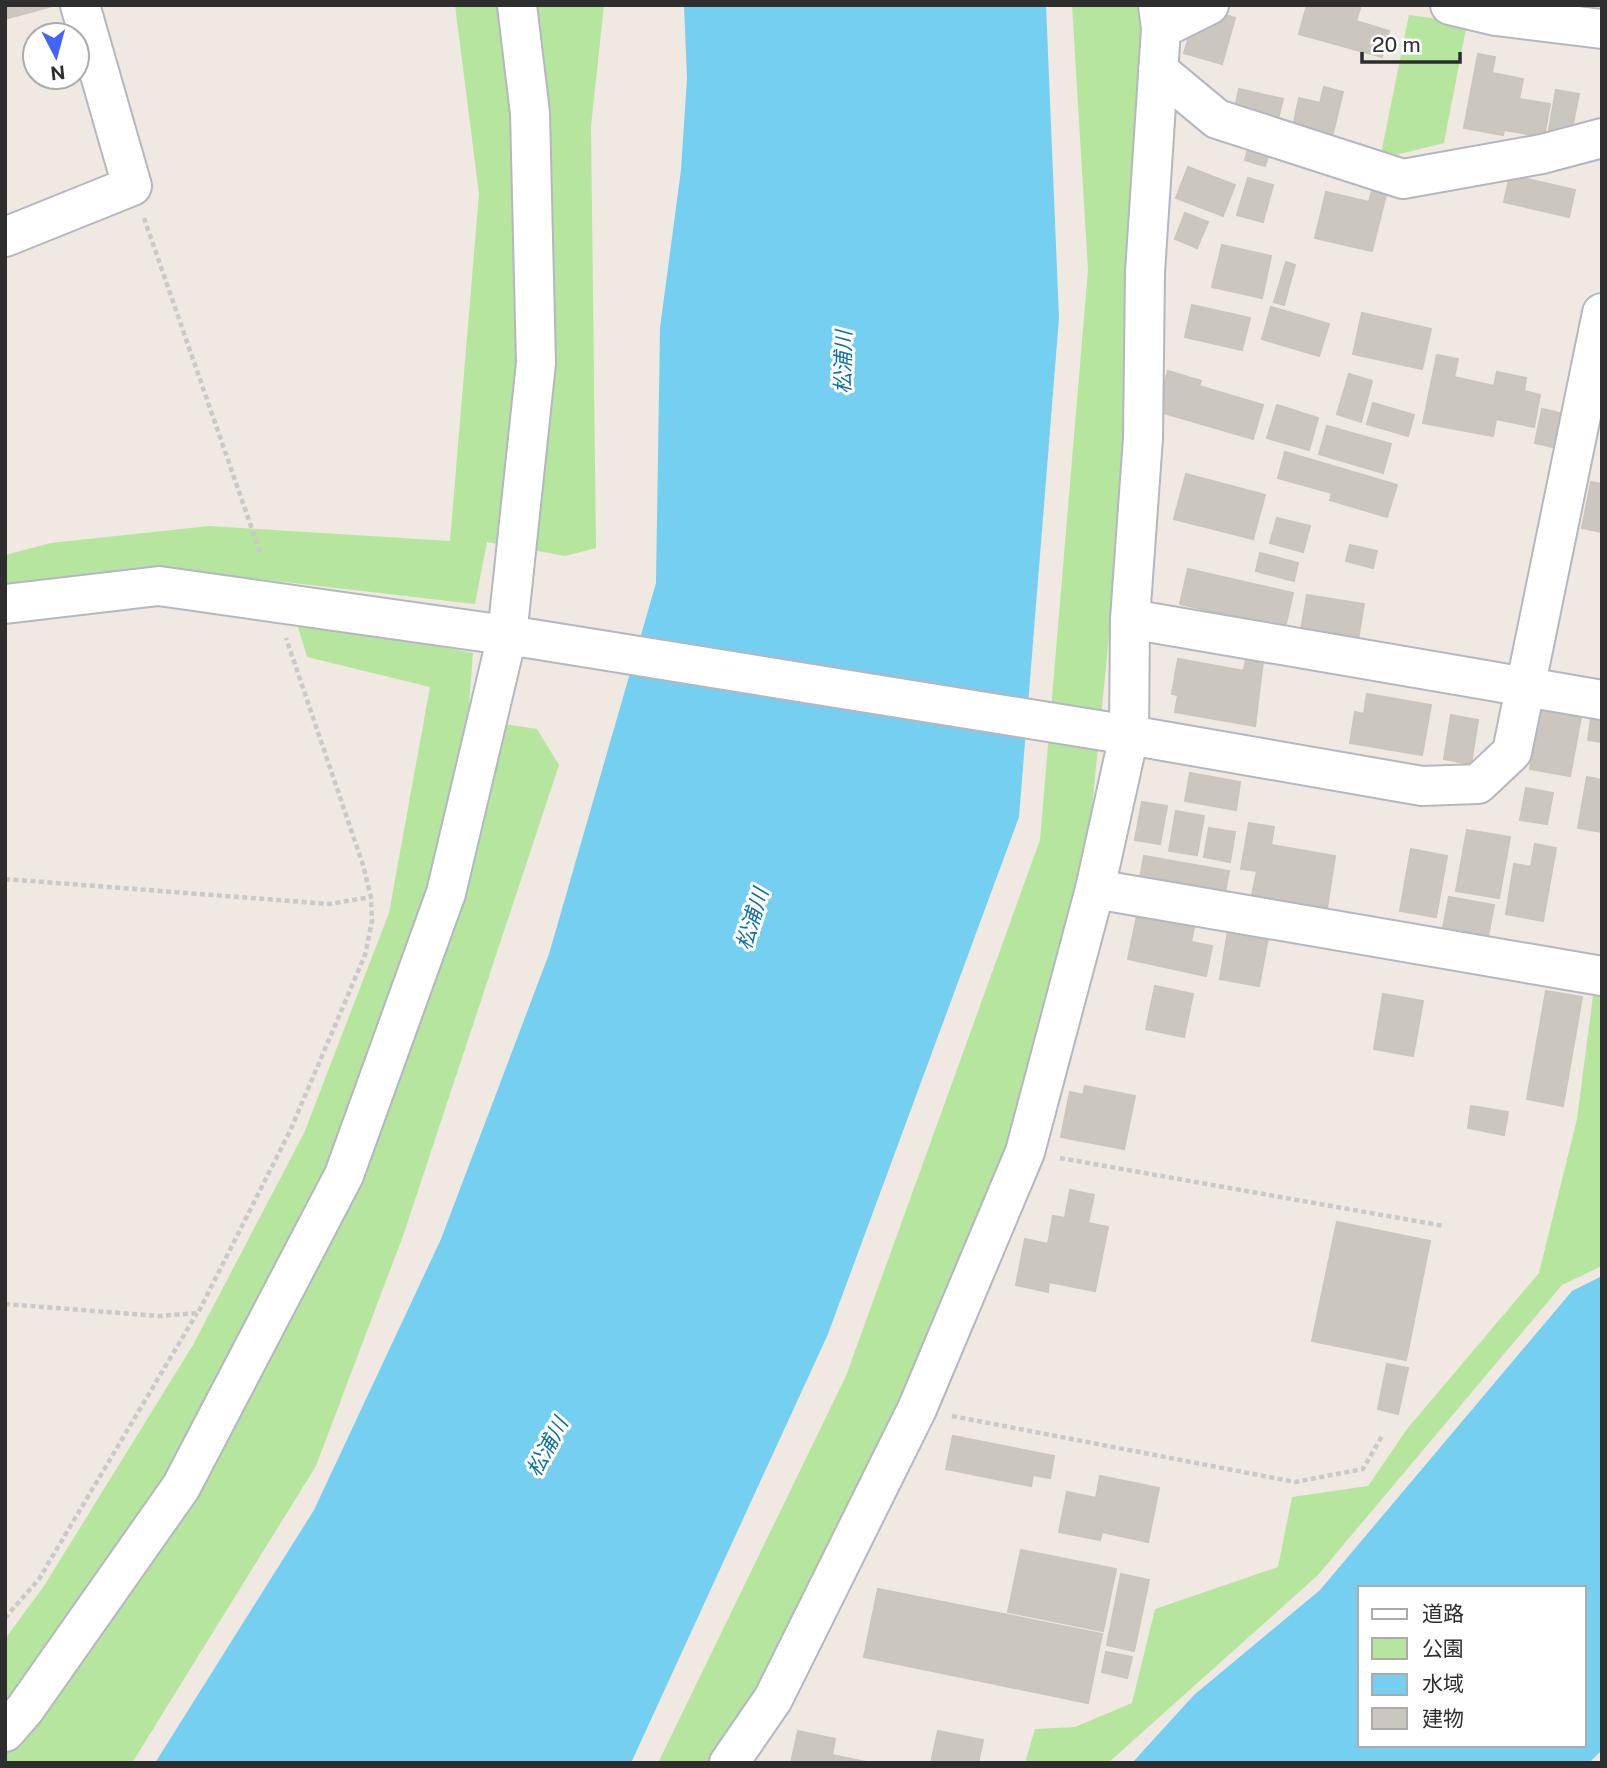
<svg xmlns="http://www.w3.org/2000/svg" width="1607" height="1768" font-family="'Public Sans','Noto Sans JP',sans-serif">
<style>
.green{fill:#b6e59e}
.water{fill:#75cff0;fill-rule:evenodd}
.building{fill:#cbc7bf;stroke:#cbc5ba;stroke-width:2}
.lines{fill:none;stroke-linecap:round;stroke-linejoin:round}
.minor-casing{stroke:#b4b7c1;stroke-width:42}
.path{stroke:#c9c9c9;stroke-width:4.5;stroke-dasharray:5 3.5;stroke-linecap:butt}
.minor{stroke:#fff;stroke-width:38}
.labels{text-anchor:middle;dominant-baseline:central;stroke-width:6;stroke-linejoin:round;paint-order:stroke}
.water-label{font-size:21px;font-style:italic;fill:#0d6fa3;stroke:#fff}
</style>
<rect width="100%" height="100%" fill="#efe9e1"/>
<g class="green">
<path d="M455 5H604L591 126 596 548 565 556 487 542 475 604 163 568 47 579 5 587V555L51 543 209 526 450 541 479 194Z"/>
<path d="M1072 5H1147L1126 465 1085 878 1016 1153 909 1405 753 1694 710 1763H658L846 1376 1040 840 1088 270Z"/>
<path d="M1409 15 1467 23 1444 143 1380 159Z"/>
<path d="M296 620 473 653 468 718 537 729 559 765 404 1233 316 1466 132 1763H5V1639L44 1586 193 1345 304 1133 389 913 430 687 307 657Z"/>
<path d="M1594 988 1602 990V1266L1562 1285 1318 1575 1108 1763H1025L1035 1729 1075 1727 1132 1703 1155 1609 1278 1567 1292 1497 1368 1486 1407 1429 1539 1273 1577 1119Z"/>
</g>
<g class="water">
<path d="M684 5H1046L1059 318 1019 817 828 1334 631 1763H155L314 1510 441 1239 549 954 656 583 660 328 681 170 687 78Z"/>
<path d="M1602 1276V1750L1589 1763H1132L1194 1695 1320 1590 1572 1291ZM1360 1588H1584V1745H1360Z"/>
</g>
<g class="building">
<path d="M5 5H56L5 19Z"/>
<path d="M1307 5H1361L1356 21 1389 31 1382 57 1299 34Z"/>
<path d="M1222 14 1235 18 1222 64 1184 53 1191 30Z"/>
<path d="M1478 54 1495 57 1492 73 1523 79 1519 99 1550 104 1544 137 1504 130 1503 135 1464 128Z"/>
<path d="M1324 87 1343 92 1331 141 1292 132 1299 98 1320 103Z"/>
<path d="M1239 89 1283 99 1278 119 1235 108Z"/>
<path d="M1556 90 1579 94 1571 133 1549 130Z"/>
<path d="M1251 138 1272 144 1265 166 1245 160Z"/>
<path d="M1188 167 1235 185 1223 216 1176 198Z"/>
<path d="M1510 175 1575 190 1569 217 1504 202Z"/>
<path d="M1248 178 1273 185 1263 222 1237 215Z"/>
<path d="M1372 191 1386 195 1372 251 1315 238 1326 192 1369 202Z"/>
<path d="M1185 213 1208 222 1197 248 1175 239Z"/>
<path d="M1222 245 1271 256 1262 298 1212 287Z"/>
<path d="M1286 262 1295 265 1284 305 1274 302Z"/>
<path d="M1192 305 1250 318 1242 350 1185 337Z"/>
<path d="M1271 307 1329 324 1319 356 1262 339Z"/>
<path d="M1362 313 1431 329 1422 369 1353 354Z"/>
<path d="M1437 355 1458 359 1454 377 1494 386 1497 372 1526 378 1524 391 1540 395 1534 427 1496 419 1493 436 1423 423Z"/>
<path d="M1168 371 1201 381 1199 386 1263 405 1253 439 1157 411Z"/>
<path d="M1349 374 1372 381 1361 422 1337 414Z"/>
<path d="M1373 403 1414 415 1408 436 1367 424Z"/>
<path d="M1277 405 1318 418 1309 450 1267 438Z"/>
<path d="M1542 409 1564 414 1557 448 1535 443Z"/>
<path d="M1327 426 1391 444 1383 473 1319 454Z"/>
<path d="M1285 452 1397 485 1387 517 1330 500 1332 493 1278 478Z"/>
<path d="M1186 474 1265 495 1253 539 1174 519Z"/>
<path d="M1591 482 1602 484V532L1582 528Z"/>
<path d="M1277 518 1310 526 1303 552 1270 543Z"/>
<path d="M1350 545 1377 551 1373 568 1346 561Z"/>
<path d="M1260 553 1298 563 1294 581 1256 571Z"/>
<path d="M1188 569 1293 593 1285 628 1180 604Z"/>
<path d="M1307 595 1364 604 1358 640 1301 630Z"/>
<path d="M1246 658 1263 661 1255 726 1175 712 1178 695 1172 694 1178 659 1244 671Z"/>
<path d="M1367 694 1431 705 1422 755 1350 743 1355 712 1364 714Z"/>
<path d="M1540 709 1581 717 1570 776 1530 769Z"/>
<path d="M1451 715 1478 720 1471 764 1444 759Z"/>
<path d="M1591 719 1602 721V742L1588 740Z"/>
<path d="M1190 773 1240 782 1236 810 1185 801Z"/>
<path d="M1587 777 1602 780V832L1578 828Z"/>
<path d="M1526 788 1553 793 1547 824 1520 820Z"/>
<path d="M1142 802 1167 806 1160 844 1135 840Z"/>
<path d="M1176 811 1204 816 1197 855 1169 851Z"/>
<path d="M1249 823 1274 827 1271 845 1335 856 1327 908 1252 895 1257 871 1241 869Z"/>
<path d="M1209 828 1235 832 1230 862 1204 857Z"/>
<path d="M1467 830 1510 837 1499 898 1456 891Z"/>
<path d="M1535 844 1556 848 1543 921 1506 914 1514 864 1531 867Z"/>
<path d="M1411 849 1447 856 1436 917 1400 911Z"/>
<path d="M1144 856 1229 871 1225 893 1140 878Z"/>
<path d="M1449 897 1494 905 1487 941 1442 933Z"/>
<path d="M1138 911 1195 923 1191 942 1212 946 1206 976 1128 959Z"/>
<path d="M1229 925 1269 933 1259 986 1220 979Z"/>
<path d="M1155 986 1193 994 1184 1037 1146 1029Z"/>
<path d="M1546 991 1582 997 1563 1106 1527 1099Z"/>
<path d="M1383 994 1423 1001 1413 1056 1374 1049Z"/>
<path d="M1085 1086 1135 1096 1124 1149 1061 1137 1070 1092 1083 1095Z"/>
<path d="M1471 1106 1508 1112 1504 1135 1468 1128Z"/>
<path d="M1070 1190 1094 1195 1088 1223 1108 1227 1095 1291 1049 1282 1048 1292 1016 1285 1025 1239 1048 1244 1053 1216 1065 1218Z"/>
<path d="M1337 1222 1430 1241 1406 1360 1312 1341Z"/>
<path d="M1387 1364 1408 1368 1398 1414 1378 1409Z"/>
<path d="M953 1436 1054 1456 1050 1478 1033 1475 1031 1486 946 1469Z"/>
<path d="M1100 1476 1159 1488 1148 1542 1102 1532 1100 1540 1059 1532 1067 1492 1096 1498Z"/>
<path d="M1021 1550 1116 1569 1103 1631 1008 1612Z"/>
<path d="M1121 1574 1149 1580 1134 1651 1107 1645Z"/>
<path d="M878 1589 1102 1634 1088 1703 864 1657Z"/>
<path d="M1106 1652 1132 1657 1127 1678 1102 1672Z"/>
<path d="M798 1731 835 1739 832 1755 871 1763H791Z"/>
<path d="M938 1731 983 1740 978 1763H931Z"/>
</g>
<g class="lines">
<defs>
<g id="minor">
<path d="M1450 5 1496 16 1602 29"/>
<path d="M1161 29 1209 5"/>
<path d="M1158 70 1217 119 1403 179 1542 154 1602 138"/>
<path d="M5 237 132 186 80 5"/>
<path d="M5 604 159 586 533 639 1129 735 1422 786 1478 784 1512 752 1602 313"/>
<path d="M1130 619 1602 700"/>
<path d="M1095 889 1602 976"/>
<path d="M5 1732 25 1709 181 1487 344 1175 446 893 507 636 536 363 530 113 517 5"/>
<path d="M729 1763 773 1699 917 1409 1025 1152 1095 889 1129 735 1130 619 1143 438 1145 272 1161 29 1158 5"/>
</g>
</defs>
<use href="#minor" class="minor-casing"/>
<g class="path">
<path d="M144 218 261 555"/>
<path d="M5 879 329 904 371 897"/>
<path d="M1060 1158 1444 1226"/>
<path d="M5 1304 159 1316 198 1313 290 1131 365 955 372 921 371 897 363 865 286 638"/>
<path d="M952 1416 1295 1482 1363 1469 1382 1436"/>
<path d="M5 1618 39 1579 197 1313"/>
</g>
<use href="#minor" class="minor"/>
</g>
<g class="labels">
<g class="water-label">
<text transform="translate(843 362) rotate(-89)">松浦川</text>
<text transform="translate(752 919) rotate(-73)">松浦川</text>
<text transform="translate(547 1447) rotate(-62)">松浦川</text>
</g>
</g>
<rect width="1607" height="1768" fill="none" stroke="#2e2e2e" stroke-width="14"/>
<rect x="1358" y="1586" width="228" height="161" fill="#ffffff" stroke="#ababab" stroke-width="2"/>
<rect x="1372" y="1609" width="35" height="10" fill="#ffffff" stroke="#ababab" stroke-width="2"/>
<text x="1422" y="1621" font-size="21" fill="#2e2e2e">道路</text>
<rect x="1372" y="1638" width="35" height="21" fill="#b6e59e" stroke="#ababab" stroke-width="2"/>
<text x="1422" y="1656" font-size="21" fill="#2e2e2e">公園</text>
<rect x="1372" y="1674" width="35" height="21" fill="#75cff0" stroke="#ababab" stroke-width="2"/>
<text x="1422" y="1691" font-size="21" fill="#2e2e2e">水域</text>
<rect x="1372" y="1708" width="35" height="21" fill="#cbc7bf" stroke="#ababab" stroke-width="2"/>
<text x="1422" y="1726" font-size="21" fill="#2e2e2e">建物</text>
<g transform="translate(56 56) rotate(174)"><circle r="33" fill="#ffffff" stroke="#ababab" stroke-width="2"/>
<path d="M0-5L12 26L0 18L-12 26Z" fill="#4264fb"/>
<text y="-10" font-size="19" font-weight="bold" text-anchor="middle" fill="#2e2e2e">N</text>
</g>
<path d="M1362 52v10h98v-10" fill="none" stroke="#2e2e2e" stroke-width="3.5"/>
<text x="1372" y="52" font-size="21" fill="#2e2e2e" stroke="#ffffff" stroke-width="5" paint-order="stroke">20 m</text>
</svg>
